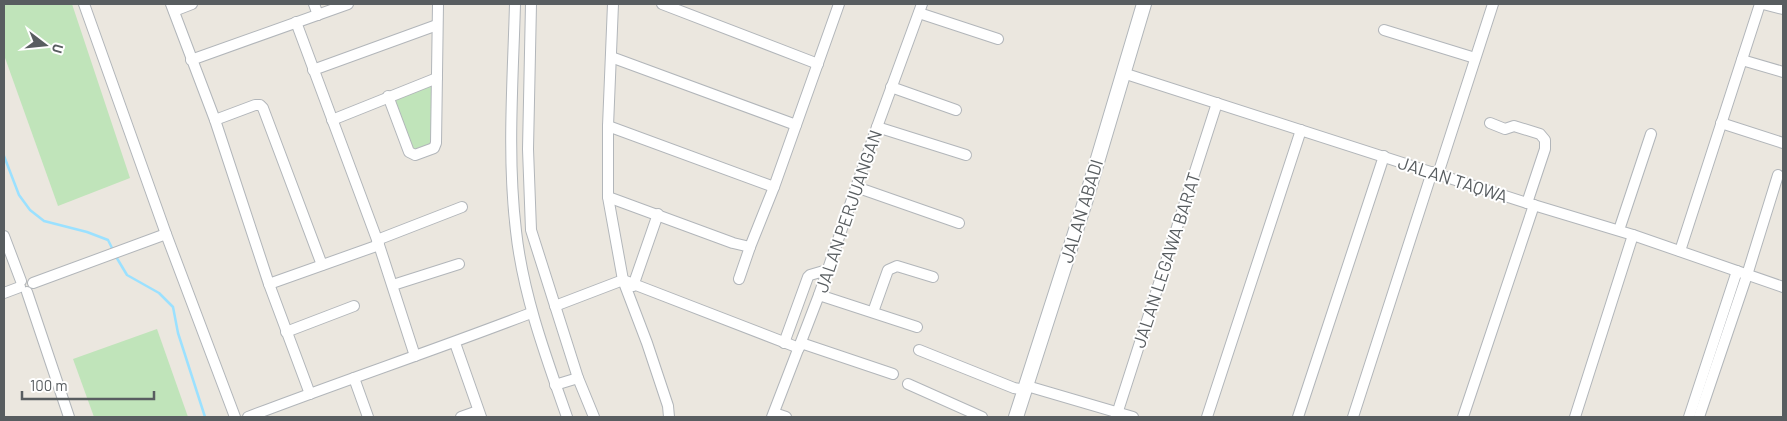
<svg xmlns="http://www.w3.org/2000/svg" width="1787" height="421" font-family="Barlow,sans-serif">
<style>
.green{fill:#c0e4ba}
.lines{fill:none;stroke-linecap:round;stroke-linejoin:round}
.stream{stroke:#9be1ff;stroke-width:2.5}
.street-casing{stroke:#b2b6ba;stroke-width:12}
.secondary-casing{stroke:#b1b6ba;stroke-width:16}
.street{stroke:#fff;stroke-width:10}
.secondary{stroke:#fff;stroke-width:14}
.labels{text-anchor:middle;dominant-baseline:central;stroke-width:4;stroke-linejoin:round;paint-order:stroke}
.street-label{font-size:18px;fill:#585d60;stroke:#fff}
</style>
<rect width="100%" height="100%" fill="#ebe7df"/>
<g class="green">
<path d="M4 4H72L130 178 58 206 4 55Z"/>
<path d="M436 78 434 143 410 152 389 97Z"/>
<path d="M157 329 188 417H94L73 359Z"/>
</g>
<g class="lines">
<g class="stream">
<path d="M4 156 19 195 30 210 44 221 87 232 108 240 113 250"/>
<path d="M115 255 127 275 159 293 173 307 178 333 205 417"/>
</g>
<defs>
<g id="street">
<path d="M84 4 166 234 235 417"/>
<path d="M171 4 215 120 269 284 310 394"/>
<path d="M314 4 318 15"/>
<path d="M515 4C513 79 507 156 516 231 523 295 546 357 567 417"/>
<path d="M531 4 528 149 531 230 578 378 594 417"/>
<path d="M613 4 608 126V197L623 280 647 343 668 406 669 417"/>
<path d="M662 4 818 64"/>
<path d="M1763 4 1783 9"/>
<path d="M174 11 192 4"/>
<path d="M919 13 998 39"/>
<path d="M296 22 379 245 415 356"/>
<path d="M1384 30 1475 58"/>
<path d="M611 57 796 125"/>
<path d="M191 60 348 4"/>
<path d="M1742 60 1783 72"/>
<path d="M313 70 437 25"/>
<path d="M1123 73 1527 203 1633 235 1783 287"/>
<path d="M891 87 956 110"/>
<path d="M388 96 409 152 415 155 434 148 436 143 438 4"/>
<path d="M215 120 255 105H260L263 108 322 265"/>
<path d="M332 120 437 78"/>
<path d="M1490 123 1505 129 1514 126 1540 134 1545 140V149L1527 203"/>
<path d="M1721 123 1783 143"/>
<path d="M608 126 774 187"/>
<path d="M877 127 966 155"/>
<path d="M1438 174 1493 4"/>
<path d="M856 187 959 223"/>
<path d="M608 197 733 243 750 247 774 187 839 4"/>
<path d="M1619 230 1651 134"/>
<path d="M4 236 21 281"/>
<path d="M377 240 462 207"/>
<path d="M1680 251 1760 4"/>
<path d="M739 279 750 247"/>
<path d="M33 283 166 234"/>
<path d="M269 284 379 245"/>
<path d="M393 285 459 264"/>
<path d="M633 286 658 214"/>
<path d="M27 292 69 417"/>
<path d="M4 293 20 287"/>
<path d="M819 295 917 327"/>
<path d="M555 306 623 280 799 348"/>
<path d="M873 312 888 270 897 266 933 277"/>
<path d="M286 332 354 306"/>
<path d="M455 343 481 417"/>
<path d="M784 343 808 277 810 275 827 270"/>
<path d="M801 343 893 374"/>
<path d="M919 350 1014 388 1025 390"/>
<path d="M354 378 368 417"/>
<path d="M908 384 982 417"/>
<path d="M555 385 578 378"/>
<path d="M1027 386 1133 417"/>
<path d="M774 413 786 417"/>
<path d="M248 417C342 381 438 349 531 313"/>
<path d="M461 417 478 411"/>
<path d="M772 417 819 295 877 127 922 4"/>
<path d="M1116 417 1217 103"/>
<path d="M1207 417 1301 130"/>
<path d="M1298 417 1384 156"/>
<path d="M1353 417 1432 172"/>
<path d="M1463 417 1534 205"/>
<path d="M1575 417 1633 235"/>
<path d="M1689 417 1737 271"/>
<path d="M1699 417 1747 275 1778 175"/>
</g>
<path id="secondary" d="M1016 417 1086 199 1144 4"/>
</defs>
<use href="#street" class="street-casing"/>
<use href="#secondary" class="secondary-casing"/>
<use href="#street" class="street"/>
<use href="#secondary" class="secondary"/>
</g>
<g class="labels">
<g class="street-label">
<text transform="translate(1453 179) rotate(18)">JALAN TAQWA</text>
<text transform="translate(848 211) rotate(-71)">JALAN PERJUANGAN</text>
<text transform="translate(1081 211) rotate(-73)">JALAN ABADI</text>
<text transform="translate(1166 260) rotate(-72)">JALAN LEGAWA BARAT</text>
</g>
</g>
<rect width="1787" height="421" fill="none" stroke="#585d60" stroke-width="10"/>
<g transform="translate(45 45) rotate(106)" stroke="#ffffff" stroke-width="4" paint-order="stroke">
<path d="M0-4L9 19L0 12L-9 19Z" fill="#585d60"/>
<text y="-8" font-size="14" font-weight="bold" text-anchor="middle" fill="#585d60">U</text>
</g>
<path d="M22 391v8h132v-8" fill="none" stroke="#585d60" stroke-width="2.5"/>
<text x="30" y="391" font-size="15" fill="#585d60" stroke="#ffffff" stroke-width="4" paint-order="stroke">100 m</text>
</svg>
